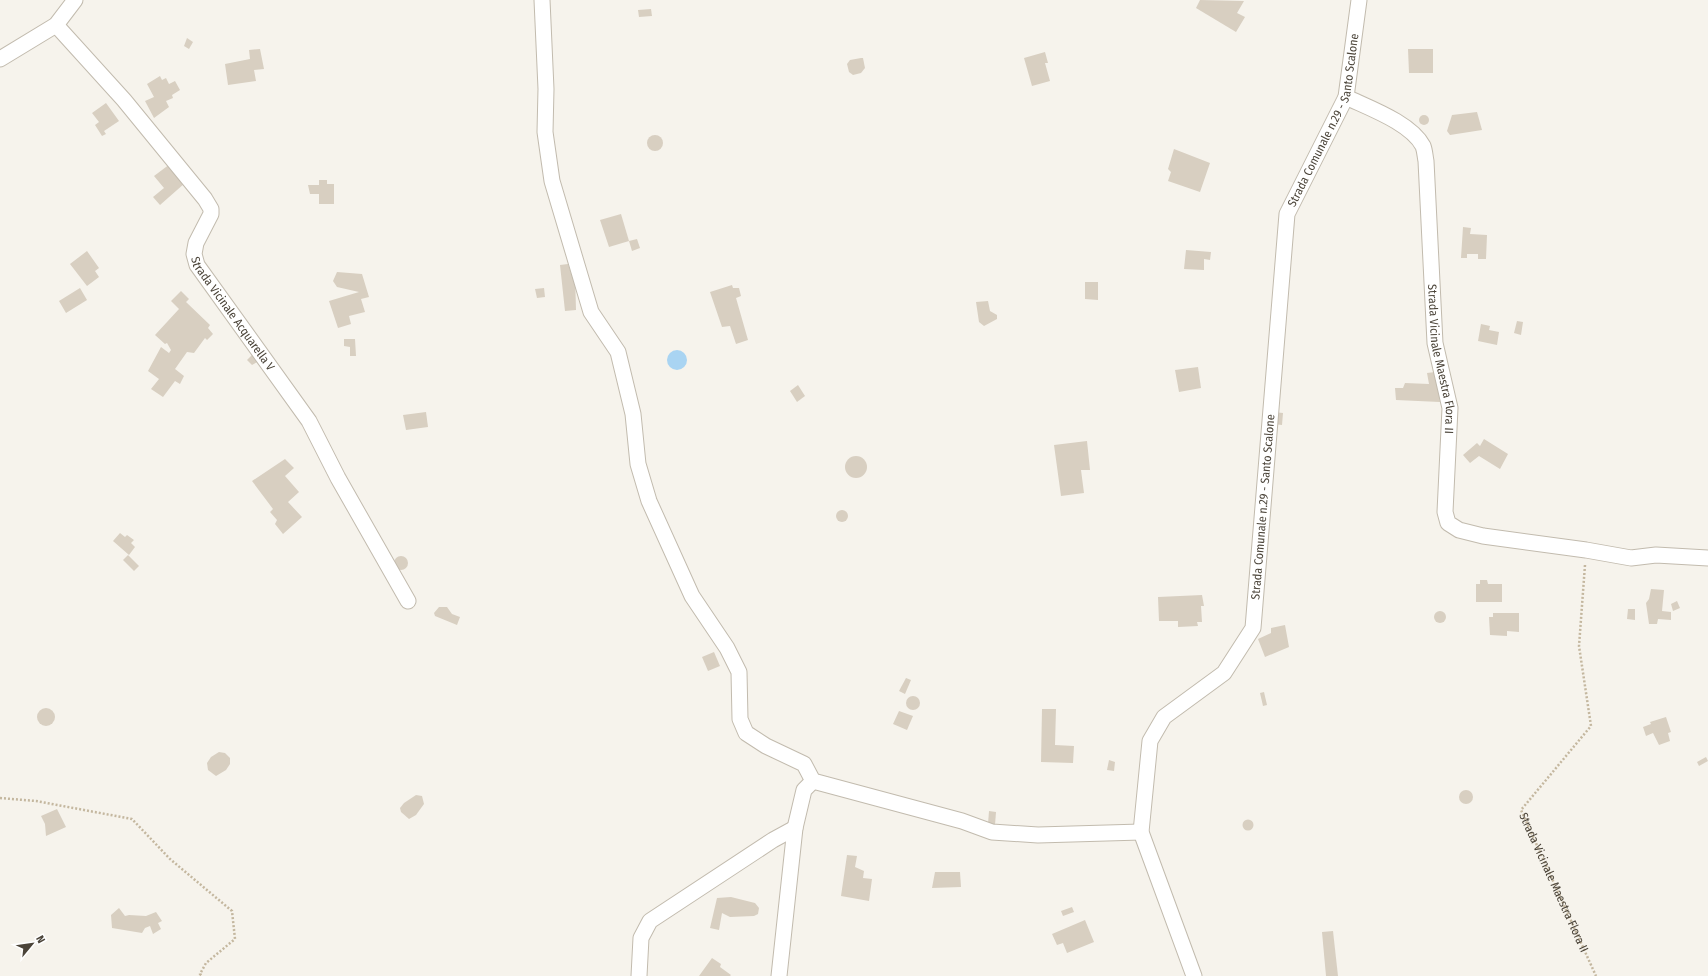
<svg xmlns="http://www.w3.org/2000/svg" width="1708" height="976" font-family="'Fira Sans Condensed',sans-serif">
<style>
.water{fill:#a9d4f2}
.building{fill:#d8cfc1}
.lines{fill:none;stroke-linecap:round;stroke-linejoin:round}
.minor-casing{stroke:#c2bbae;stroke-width:17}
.path{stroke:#c4b79f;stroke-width:2.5;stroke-dasharray:2 2;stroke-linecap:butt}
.minor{stroke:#fff;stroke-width:15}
.labels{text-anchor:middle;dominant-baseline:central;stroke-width:3.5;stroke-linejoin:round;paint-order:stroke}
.street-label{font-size:12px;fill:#4b4439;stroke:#fff}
</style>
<rect width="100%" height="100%" fill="#f6f3ec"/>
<circle class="water" cx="677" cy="360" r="10"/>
<g class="building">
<path d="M1200 0 1244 1 1237 13 1245 17 1236 32 1196 8Z"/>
<path d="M651 9 652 16 639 17 638 10Z"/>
<path d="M187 38 193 42 189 49 184 46Z"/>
<path d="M260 49 264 69 254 70 256 81 228 85 225 64 250 59 249 50Z"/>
<path d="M1408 49H1433V73H1409Z"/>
<path d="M1045 52 1048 63H1045L1050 81 1032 86 1024 58Z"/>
<path d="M861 58H863L865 68 861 73 853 75 849 72 847 64 850 60Z"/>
<path d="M160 76 162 80 166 78 169 84 175 81 180 90 172 95 173 98 166 101 169 107 154 118 145 101 154 97 147 84Z"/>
<path d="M106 103 119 121 104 131 106 134 102 136 95 125 99 122 92 113Z"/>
<path d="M1477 112 1482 130 1450 135 1447 131 1452 115Z"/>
<circle cx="1424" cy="120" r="5"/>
<circle cx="655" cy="143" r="8"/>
<path d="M1174 149 1210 163 1200 192 1168 181 1171 172 1168 169Z"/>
<path d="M170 164 185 183 160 205 153 197 164 188 154 176Z"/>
<path d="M319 180H327V184H334V204H319V194H310L308 185H319Z"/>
<path d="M621 214 629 241 609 247 600 220Z"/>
<path d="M1463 227 1471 228 1470 234 1487 235 1486 259H1478V254H1467V258H1461Z"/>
<path d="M637 239 640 248 632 251 629 241Z"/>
<path d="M1186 250 1211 252 1210 260 1204 259V270L1184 269Z"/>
<path d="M87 251 99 268 95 271 99 277 87 286 70 264Z"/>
<path d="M568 264 571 273 575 274 576 310 565 311 560 265Z"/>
<path d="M337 272 362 274 369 297 361 299 365 312 349 316 351 324 338 328 329 301 359 292 337 287 333 281Z"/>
<path d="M1085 282H1098V300L1085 299Z"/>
<path d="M732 285 733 288H739L741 296 736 298 748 340 736 344 730 326 722 327 710 292Z"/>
<path d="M80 288 87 300 66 313 59 301Z"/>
<path d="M544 288 545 297 537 298 535 289Z"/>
<path d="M181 291 189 299 186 302 210 325 208 328 213 334 207 340 205 338 194 353 187 352 175 369 184 376 180 384 175 381 163 397 151 389 159 379 148 371 161 347 169 353 171 350 167 343 165 344 155 335 179 309 171 301Z"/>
<path d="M988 301 990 311 997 315V319L984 326 979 322 976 302Z"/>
<path d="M1517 321 1523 322 1521 335 1514 333Z"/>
<path d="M1481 324 1490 326 1489 330 1499 332 1497 345 1478 341Z"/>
<path d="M344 339H355L356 356H350V347L344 346Z"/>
<path d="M253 354 259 361 252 365 247 360Z"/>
<path d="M1198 367 1201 388 1179 392 1175 370Z"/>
<path d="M1435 372 1440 402 1396 400 1395 388H1403L1405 383 1429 384 1427 373Z"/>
<path d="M798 385 805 396 797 402 790 391Z"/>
<path d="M426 412 428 427 406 430 403 415Z"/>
<path d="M1273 412 1283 413 1282 425 1272 424Z"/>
<path d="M1484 439 1508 454 1500 469 1479 456 1470 463 1463 455 1477 443 1480 446Z"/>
<path d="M1087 441 1090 470H1081L1084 493 1061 496 1054 445Z"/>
<circle cx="856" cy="467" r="11"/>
<path d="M285 459 294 468 285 476 299 492 288 502 302 517 283 534 275 524 277 520 270 512 273 509 252 481Z"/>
<circle cx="842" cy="516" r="6"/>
<path d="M120 533 125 537 127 535 134 540 131 543 135 547 129 555 113 541Z"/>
<path d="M128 555 139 566 134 571 123 560Z"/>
<circle cx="401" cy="563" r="7"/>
<path d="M1480 580H1487L1488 584H1502V602H1476V584H1480Z"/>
<path d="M1651 589 1664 590 1662 611 1671 612V620L1658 619 1657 624H1649L1646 603 1649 599Z"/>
<path d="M1202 595 1204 606H1201L1202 622H1197L1198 626 1178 627V621H1159L1158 597Z"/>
<path d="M1677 601 1680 608 1673 611 1671 604Z"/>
<path d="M439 607H447L452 614 460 617 457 625 435 616 434 613Z"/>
<path d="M1628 609H1635V620L1627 619Z"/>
<circle cx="1440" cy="617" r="6"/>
<path d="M1493 613H1519V632L1507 631V636L1490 635 1489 617H1493Z"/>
<path d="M1285 625 1289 647 1265 657 1258 639 1271 633V628Z"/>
<path d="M714 652 720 666 708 671 702 657Z"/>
<path d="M906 678 911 680 905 694 899 691Z"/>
<path d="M1264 692 1267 705 1263 706 1260 693Z"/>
<circle cx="913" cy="703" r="7"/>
<circle cx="46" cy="717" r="9"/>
<path d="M1042 709H1056L1055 745 1074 746 1073 763 1041 762Z"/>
<path d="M899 711 913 716 907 730 893 724Z"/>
<path d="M1666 717 1671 732 1668 733 1670 741 1659 745 1653 733 1646 736 1643 727 1651 724 1650 722Z"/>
<path d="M219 752 225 753 230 758V764L226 770 216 776 208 770 207 763 211 757Z"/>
<path d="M1706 757 1708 761 1699 766 1697 762Z"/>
<path d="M1109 760 1115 762 1114 771 1107 770Z"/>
<circle cx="1466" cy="797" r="7"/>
<path d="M416 795 422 796 424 804 416 815 409 819 401 812 400 808 404 803Z"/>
<path d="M57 809 66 827 46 836 45 824 41 816Z"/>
<path d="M989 811 996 812 995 825 988 824Z"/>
<circle cx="1248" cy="825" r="5.5"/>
<path d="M847 855 857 856 855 867 864 871 863 878 872 879 869 901 841 896Z"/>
<path d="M935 872H960L961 887 932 888Z"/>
<path d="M731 897 755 903 759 908 758 914 754 916 730 917 722 913 719 930 710 928 717 898Z"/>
<path d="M1072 907 1074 912 1063 916 1061 911Z"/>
<path d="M119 908 125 916 129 915 146 916 156 912 162 921 158 923 161 929 153 934 150 926 145 928 142 933 112 928 111 915Z"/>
<path d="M1085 920 1094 942 1067 953 1063 943 1057 945 1052 934Z"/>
<path d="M1333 931 1338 976H1326L1322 932Z"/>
<path d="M712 958 721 964 720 967 731 975 730 976H699Z"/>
</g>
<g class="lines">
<defs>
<g id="minor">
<path d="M542 0 546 89 545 132 552 181 591 312 618 352 633 414 638 464 649 501 692 596 727 648 739 672 740 719 746 733 766 746 804 764 813 781 962 821 992 832 1038 835 1141 832"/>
<path id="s2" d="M56 25 124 100 205 199 211 209V214L196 243 194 254 197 265 309 421 338 478 408 601"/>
<path d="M0 59 56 25 75 0"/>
<path id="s3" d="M1346 97C1369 108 1411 123 1423 146 1425 151 1425 157 1426 161L1435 343 1450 408 1445 512 1448 523 1459 530 1483 536 1586 550 1631 558 1656 555 1708 558"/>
<path d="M639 976 641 938 650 921 773 840 795 828"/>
<path d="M779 976 795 828 804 790 813 781"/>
<path id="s4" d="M1194 976 1141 832 1150 741 1164 717 1224 673 1253 628 1287 214 1346 97 1359 0"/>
</g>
</defs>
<use href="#minor" class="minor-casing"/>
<g class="path">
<path id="s1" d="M1585 565 1579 646 1591 726 1521 810 1596 976"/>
<path d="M0 798 36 801 132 819 170 859 232 911 235 939 206 963 200 974 202 976"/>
</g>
<use href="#minor" class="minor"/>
</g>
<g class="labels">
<g class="street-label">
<text stroke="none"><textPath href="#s4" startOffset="918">Strada Comunale n.29 - Santo Scalone</textPath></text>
<text stroke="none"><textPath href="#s2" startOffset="361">Strada Vicinale Acquarella V</textPath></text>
<text stroke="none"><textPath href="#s3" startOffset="307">Strada Vicinale Maestra Flora II</textPath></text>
<text stroke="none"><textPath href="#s4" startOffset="522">Strada Comunale n.29 - Santo Scalone</textPath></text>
<text stroke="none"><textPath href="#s1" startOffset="351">Strada Vicinale Maestra Flora II</textPath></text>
</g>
</g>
<g transform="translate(32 944) rotate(61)" stroke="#ffffff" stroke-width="3" paint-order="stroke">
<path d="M0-3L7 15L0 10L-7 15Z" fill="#4b4439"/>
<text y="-6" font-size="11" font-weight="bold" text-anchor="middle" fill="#4b4439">N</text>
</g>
</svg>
